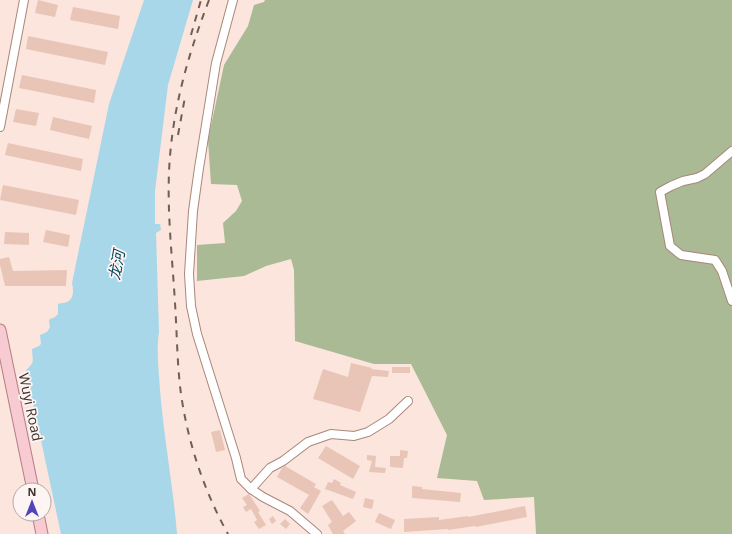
<svg xmlns="http://www.w3.org/2000/svg" width="732" height="534" font-family="'Open Sans','Noto Sans SC',sans-serif">
<style>
.forest{fill:#a9ba94}
.water{fill:#a7d7e9}
.building{fill:#e9c5b8}
.lines{fill:none;stroke-linecap:round;stroke-linejoin:round}
.minor-casing{stroke:#a8877b;stroke-width:10}
.major-casing{stroke:#b47e85;stroke-width:13}
.minor{stroke:#fff;stroke-width:8}
.major{stroke:#f8cbd3;stroke-width:11}
.rail{stroke:#6f5f58;stroke-width:2;stroke-dasharray:7 7;stroke-linecap:butt}
.labels{text-anchor:middle;dominant-baseline:central;stroke-width:3.5;stroke-linejoin:round;paint-order:stroke}
.street-label{font-size:14px;fill:#3f312b;stroke:#fdf5f3}
.water-label{font-size:15px;font-style:italic;fill:#004457;stroke:#fdf5f3}
</style>
<rect width="100%" height="100%" fill="#fbe5dc"/>
<path class="forest" d="M265 0H732V534H536L534 497 484 500 477 481 437 478 447 435 411 364H374L295 341 294 270 291 259 266 266 244 276 197 281V245L225 243 223 223 236 211 242 201 237 185 211 184 208 140 224 65 248 26 254 5 264 2Z"/>
<path class="water" d="M144 0H193L168 85 155 191V224H160L161 230 156 233 159 332C156 351 159 371 160 390 164 438 173 486 177 534H61L26 370C36 362 32 359 32 349L39 346 41 344 40 335 47 332 50 327 49 321 50 319 55 317 58 314V304C60 303 62 303 64 303 74 301 74 291 72 283L109 104Z"/>
<g class="building">
<path d="M38 0 58 5 55 17 35 13Z"/>
<path d="M73 7 120 16 118 29 70 20Z"/>
<path d="M28 36 108 52 105 65 26 49Z"/>
<path d="M22 75 96 90 94 103 19 88Z"/>
<path d="M16 109 39 113 36 126 13 122Z"/>
<path d="M53 117 92 126 89 139 50 130Z"/>
<path d="M8 143 83 159 81 171 5 155Z"/>
<path d="M3 185 79 200 76 215 0 200Z"/>
<path d="M46 230 70 235 68 247 43 242Z"/>
<path d="M5 232 29 233V245L4 244Z"/>
<path d="M9 257 13 271 67 270 66 286H5L0 265V259Z"/>
<path d="M351 363 372 368 371 369 389 371 388 377 372 376 360 412 313 399 323 369 348 377Z"/>
<rect x="392" y="367" width="18" height="6"/>
<path d="M220 430 225 450 216 452 211 432Z"/>
<path d="M326 446 360 466 353 479 318 458Z"/>
<path d="M400 450 408 451 407 458H404L403 468 390 467V456H400Z"/>
<path d="M367 455 376 456 375 467 386 468 385 473 369 472 372 461 367 460Z"/>
<path d="M285 466 316 484 314 487 321 491 308 514 300 508 309 495 277 477 282 468Z"/>
<path d="M334 479 341 483 340 485 356 492 353 499 325 489 328 482 332 483Z"/>
<path d="M412 486 422 487V489L461 493 460 502 412 498Z"/>
<path d="M249 494 260 511 258 512 266 525 259 529 254 522 257 520 251 509 246 512 243 507 247 505 242 498Z"/>
<path d="M365 498 374 500 372 509 363 507Z"/>
<path d="M332 500 343 516 349 512 356 521 343 531 345 534H333L328 525 332 522 322 506Z"/>
<path d="M525 506 527 517 476 527 475 526 448 530V529L404 532V519L439 517V520L468 516V517Z"/>
<path d="M379 513 395 520 391 529 375 522Z"/>
<path d="M273 516 276 521 272 524 269 519Z"/>
<path d="M285 519 290 524 286 529 280 524Z"/>
</g>
<g class="lines">
<defs>
<g id="minor">
<path d="M233 0 216 63 199 168 193 211 189 274 191 306 197 334 236 458 241 479 251 489 263 497 290 511 317 534"/>
<path d="M0 127 24 0"/>
<path d="M732 151 705 174 697 178 683 181 671 186 660 192 670 246 681 255 715 260 722 271 732 301"/>
<path d="M251 489 270 468 283 461 308 442 331 434 354 436 368 432 389 419 408 401"/>
</g>
<g id="major">
<path d="M0 330 33 490"/>
<path d="M38 514 42 534"/>
</g>
</defs>
<use href="#minor" class="minor-casing"/>
<use href="#major" class="major-casing"/>
<use href="#minor" class="minor"/>
<use href="#major" class="major"/>
<g class="rail">
<path d="M209 0C191 47 176 96 171 146 165 198 172 251 175 303 177 333 177 364 181 394 188 443 204 491 228 534"/>
<path d="M191 35 201 0"/>
<path d="M178 135 185 97"/>
</g>
</g>
<g class="labels">
<g class="street-label">
<text transform="translate(31 407) rotate(78)">Wuyi Road</text>
</g>
<g class="water-label">
<text transform="translate(116 265) rotate(-80)">龙河</text>
</g>
</g>
<g transform="translate(32 502)"><circle r="19" fill="#fdf5f3" stroke="#b1a7a3"/>
<path d="M0-3L7 15L0 10L-7 15Z" fill="#5444bc"/>
<text y="-6" font-size="11" font-weight="bold" text-anchor="middle" fill="#3f312b">N</text>
</g>
</svg>
